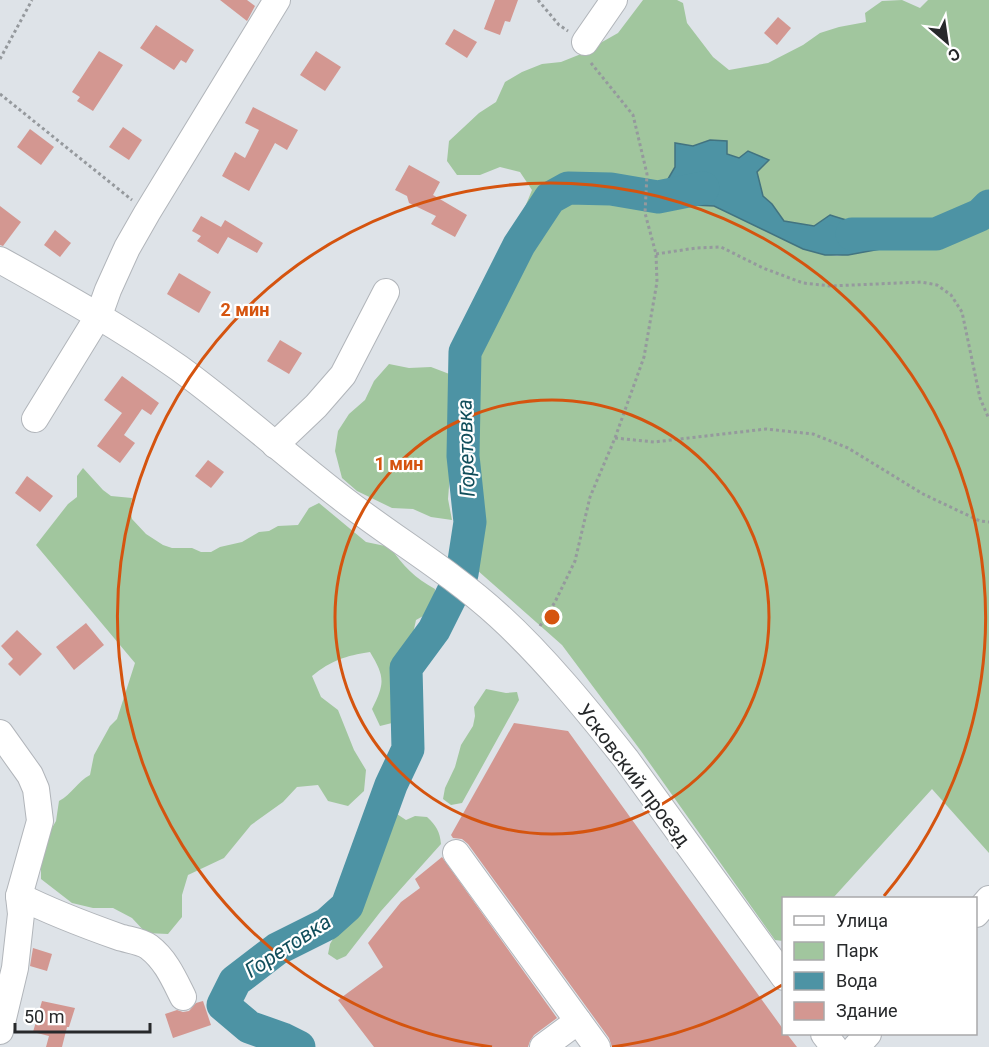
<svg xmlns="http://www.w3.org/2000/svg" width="989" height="1047" font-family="Roboto,sans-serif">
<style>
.green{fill:#a1c69e;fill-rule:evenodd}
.water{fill:#4d93a4;stroke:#427380;stroke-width:1.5}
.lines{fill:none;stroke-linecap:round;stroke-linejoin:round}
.river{stroke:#4d93a4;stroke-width:33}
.building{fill:#d39791}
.minor-casing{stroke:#b1b5ba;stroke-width:28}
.path{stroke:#95999d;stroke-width:3;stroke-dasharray:3 3;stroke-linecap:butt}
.minor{stroke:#fff;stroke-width:26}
.ring{fill:none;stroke:#d5540f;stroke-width:3}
.labels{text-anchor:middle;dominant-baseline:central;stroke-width:4.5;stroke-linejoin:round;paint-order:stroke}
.street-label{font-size:20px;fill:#27292b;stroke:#fff}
.water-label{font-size:21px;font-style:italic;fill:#114e5b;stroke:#fff}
.centre{fill:#d5540f;stroke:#fff;stroke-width:3}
.ring-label{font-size:18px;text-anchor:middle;font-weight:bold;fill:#d5540f;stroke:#fff;stroke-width:4.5;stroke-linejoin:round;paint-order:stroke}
</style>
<rect width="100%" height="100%" fill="#dee3e8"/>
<g class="green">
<path d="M643 0H677L683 3 687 23 713 57 729 70 768 63 803 45 820 33 839 27 866 22 865 13 882 1 902 0 920 8 928 0H989V853L932 789 833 898H784L783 941 775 940 641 751 562 645 477 570 475 564 481 546 480 526 472 473 474 374 495 309 530 244 520 227 525 207 532 190 520 172 500 167 480 175H457L447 161 449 141 479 113 496 102 505 82 522 72 542 64 561 62 581 54 618 33ZM710 140 727 142V154L739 158 768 159 757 172 763 196 772 204 784 221 814 226 830 215C849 221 871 228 891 223L900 240 907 243 837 256C789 250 759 219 715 206 701 202 671 204 654 203L675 167V143L693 146Z"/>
<path d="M389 364 409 368 431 367 452 375 456 395 452 416 453 437 448 499 452 520 431 517 413 509 392 508 357 491 342 478 335 451 338 431 349 414 365 400 374 381Z"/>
<path d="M83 468 103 490 111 496 132 498 130 509 132 519 146 534 163 545 172 548H192L201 552H211L220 547 242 542 259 532 269 531 278 526 298 525 309 508 319 503 366 542 390 547C403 566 415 578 435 589L434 610 416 620 403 680 404 700 400 721 380 726 372 709C385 683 385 677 370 652 345 656 332 660 312 676L321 697 338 710 354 750 366 770 364 791 348 806 328 801 318 785 297 787 283 802 251 825 224 858 188 875 182 895V917L168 934 146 933 132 918 113 908H93L72 903 41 879V858L46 838 56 821 59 801C72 794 77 782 90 775L94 755 110 726 117 719 135 663 36 545 68 504 77 497V476Z"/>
<path d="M486 689 506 693 517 692 519 700 462 803 451 805 443 799 445 788 455 767 461 745 473 726 475 716 474 707Z"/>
<path d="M397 814 406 820 415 816 427 817C436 825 440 832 441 844L381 911 346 956 337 960 328 954 330 944 375 869 377 849Z"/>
</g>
<path class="water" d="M710 140 727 141V154L739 158 748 151 769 160 757 172 763 196 772 204 784 221 814 226 830 215C849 221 871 229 891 222L900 240 908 244 848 255H825L803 249 714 206 654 203 675 167V143L693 146Z"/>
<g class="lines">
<g class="river">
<path d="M852 234H936L980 215 989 206"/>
<path d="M299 1047 283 1039 249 1027 223 1005 235 981 277 949 327 924 347 906 391 785 408 749 406 668 434 630 462 574 470 522 463 456 465 352 519 245 550 198 568 188 611 189 658 197 703 188"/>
</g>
</g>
<g class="building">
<path d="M220 0H247L255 6 247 21Z"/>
<path d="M495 0H518L510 22 505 21 500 35 484 29Z"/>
<path d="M778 17 791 28 777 45 764 33Z"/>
<path d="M156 25 194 50 186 63 181 60 174 70 140 48Z"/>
<path d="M454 29 477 42 467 58 445 44Z"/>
<path d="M99 51 123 65 93 111 77 101 80 97 72 92Z"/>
<path d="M316 51 341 67 325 91 300 75Z"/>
<path d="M253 107 298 130 287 150 275 143 249 191 222 176 235 152 245 158 259 130 245 123Z"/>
<path d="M123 127 142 140 129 160 109 147Z"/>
<path d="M30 129 54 147 41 165 17 147Z"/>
<path d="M409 165 440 182 433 195 467 215 455 237 431 224 436 216 409 203 407 196 395 190Z"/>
<path d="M0 206 21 222 3 246 0 245Z"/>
<path d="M201 216 221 227 225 220 263 243 257 253 228 237 218 254 197 241 201 236 192 231Z"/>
<path d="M55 230 71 243 60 257 44 245Z"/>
<path d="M179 273 211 292 199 313 167 294Z"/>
<path d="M280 340 302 353 289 374 267 361Z"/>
<path d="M122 376 159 403 151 415 142 409 124 435 135 443 120 463 97 446 122 413 104 400Z"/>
<path d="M208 460 224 472 211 488 195 476Z"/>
<path d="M27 476 53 496 40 512 15 493Z"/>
<path d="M86 623 104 645 74 670 56 647Z"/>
<path d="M17 630 42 654 20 676 8 664 13 659 1 646Z"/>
<path d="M514 723 568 731 783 1029V1034H787L797 1047H612L609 1038 468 844 462 839 453 838 451 835Z"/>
<path d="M442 857 557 1018 534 1035 530 1041 528 1047H374L338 1000 383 967 368 943 401 902 420 888 415 879Z"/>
<path d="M33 948 52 954 47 971 30 966Z"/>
<path d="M42 1001 75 1008 69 1027H67L62 1047H46L49 1036 33 1032Z"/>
<path d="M203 1001 211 1025 173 1038 165 1014 177 1010 183 1012 189 1011 196 1003Z"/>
</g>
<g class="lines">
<defs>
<g id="minor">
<path d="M585 42 614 0"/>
<path d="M0 260C61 294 122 328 179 368 234 408 285 454 339 496 391 537 450 571 499 616 545 658 587 710 626 759L784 977"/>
<path d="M35 419 99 315 108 290 127 248 147 213 277 0"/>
<path d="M275 445 316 406 343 375 386 292"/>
<path d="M0 733 30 775 36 789 40 821 19 896 21 914 15 968 0 1031"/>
<path d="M456 853 597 1047"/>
<path d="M19 896C51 912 85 925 119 937 128 940 141 941 149 947 166 960 174 979 183 997"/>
<path d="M976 914 989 899"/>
<path d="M824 1034 834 1047"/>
<path d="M543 1047 578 1021"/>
<path d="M856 1047 868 1034"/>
</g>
</defs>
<use href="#minor" class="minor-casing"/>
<g class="path">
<path d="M538 0 559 25 568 31"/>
<path d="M0 59 32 0"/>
<path d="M0 94 132 200"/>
<path d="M656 254 696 248 721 247 763 268 803 283 831 286 921 282 937 285 951 295 962 312 980 398 989 419"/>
<path d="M615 438 654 442 766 429 813 434 848 448 923 494 980 521 989 522"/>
<path d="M540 626 555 602 575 561 590 497 615 438 644 357 657 282 656 254 645 213 647 174 633 115 591 63"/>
</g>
<use href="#minor" class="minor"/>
</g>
<g class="ring">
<circle cx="552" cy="617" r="217"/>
<path d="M782 985A434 434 0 0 1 612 1047M492 1047A434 434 0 1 1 884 896"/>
</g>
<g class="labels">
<g class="street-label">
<text transform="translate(634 775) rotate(53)">Усковский проезд</text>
</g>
<g class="water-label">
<text transform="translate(466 448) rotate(-92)">Горетовка</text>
<text transform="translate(288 946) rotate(-33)">Горетовка</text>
</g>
</g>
<circle cx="552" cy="617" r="9" class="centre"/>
<g class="ring-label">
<text x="245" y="316">2 мин</text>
<text x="399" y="470">1 мин</text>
</g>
<rect x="782" y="897" width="195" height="138" fill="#ffffff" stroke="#a9a9aa" stroke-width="1.5"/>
<rect x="794" y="916" width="30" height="9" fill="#ffffff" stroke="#a9a9aa" stroke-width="1.5"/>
<text x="836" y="927" font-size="18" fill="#27292b">Улица</text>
<rect x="794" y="942" width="30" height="18" fill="#a1c69e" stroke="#a9a9aa" stroke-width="1.5"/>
<text x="836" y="957" font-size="18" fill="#27292b">Парк</text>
<rect x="794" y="972" width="30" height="18" fill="#4d93a4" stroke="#a9a9aa" stroke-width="1.5"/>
<text x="836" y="987" font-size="18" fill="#27292b">Вода</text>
<rect x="794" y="1002" width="30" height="18" fill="#d39791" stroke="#a9a9aa" stroke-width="1.5"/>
<text x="836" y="1017" font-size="18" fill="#27292b">Здание</text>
<g transform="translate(947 42) rotate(151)" stroke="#ffffff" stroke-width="4.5" paint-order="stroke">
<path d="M0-4.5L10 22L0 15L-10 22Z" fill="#27292b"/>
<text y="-9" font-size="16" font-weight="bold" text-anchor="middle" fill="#27292b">С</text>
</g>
<path d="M15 1023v9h135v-9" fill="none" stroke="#27292b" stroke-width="3"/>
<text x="24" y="1023" font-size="18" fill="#27292b" stroke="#ffffff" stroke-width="4.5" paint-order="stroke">50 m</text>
</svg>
